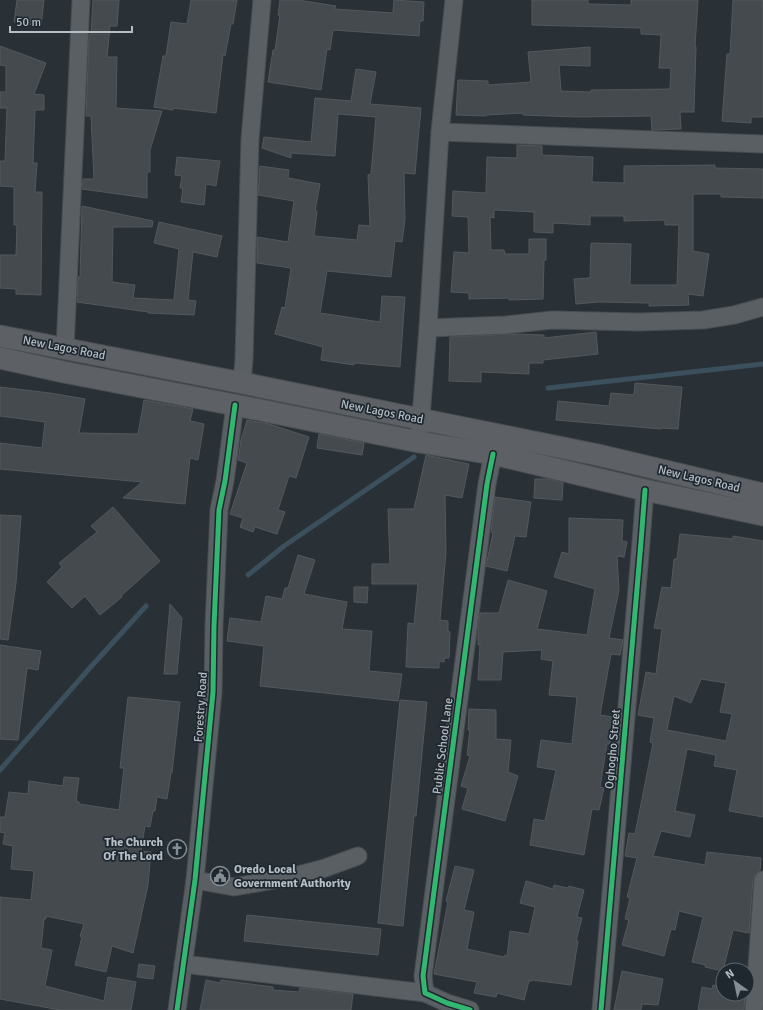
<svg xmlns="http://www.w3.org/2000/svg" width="763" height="1010" font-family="Signika,sans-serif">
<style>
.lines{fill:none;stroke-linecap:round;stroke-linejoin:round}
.stream{stroke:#3b4f5c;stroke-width:5}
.building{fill:#454a4e;stroke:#52585d;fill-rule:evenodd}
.minor-casing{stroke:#484d51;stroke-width:19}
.major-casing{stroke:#484e53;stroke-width:23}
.minor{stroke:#5a5f64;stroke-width:17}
.major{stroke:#5d6165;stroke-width:21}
.cycleway-casing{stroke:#1f282f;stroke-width:8}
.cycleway{stroke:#33b770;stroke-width:5}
.labels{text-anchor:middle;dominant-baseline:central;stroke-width:3.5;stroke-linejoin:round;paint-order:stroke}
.street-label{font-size:12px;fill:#b5bec6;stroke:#1f282f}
.poi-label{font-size:12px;font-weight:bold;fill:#b5bec6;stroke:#1f282f;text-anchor:end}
</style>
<rect width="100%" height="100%" fill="#2a3136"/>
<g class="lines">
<g class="stream">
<path d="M548 388 763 364"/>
<path d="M248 575 284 546 414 457"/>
<path d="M0 770 88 670 146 606"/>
</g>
</g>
<g class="building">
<path d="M17 0H44L41 26 14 22Z"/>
<path d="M93 0H119L117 26H110L107 57H117L116 108 162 111 150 150V172H147V198L82 189 83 179H94L91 116H86L89 35H91Z"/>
<path d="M191 0H237L233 24H231L225 56 223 55 216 113 173 108V110L154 107 163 56H166L171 22 187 24Z"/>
<path d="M280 0H298L336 6 335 9 393 13 394 0 424 2 423 21H420L419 36 333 30 330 50 327 49 321 90 268 82 273 50H275L280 15H278Z"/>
<path d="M532 0H588V4L631 5V0H698L695 47H696L694 112H680L681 129 652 130 651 116 577 117 523 115V113L487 115 486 116 456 115 458 80 488 81V85L531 82 528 52 590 47V66L559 65 561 91 591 92V90L670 89 671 68H659L661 35 641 34V28L532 25Z"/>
<path d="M733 0H763V117H751V123L722 121 727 54H730Z"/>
<path d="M0 46 46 63 34 94 44 95V110H35L33 163H37L35 192H42L41 295 16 294V289L0 288V255H16L17 225H14V187L0 186V161H5L7 108H0V92H6V66L0 65Z"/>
<path d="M356 69 376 72 370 104 421 108 415 174 404 173 405 220 402 242 395 241 391 277 327 271 320 313 380 322 382 296 405 297 400 367 355 363 354 365 321 360 323 347 275 334 282 307 285 308 291 268 257 263V237L288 242 294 201 258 195 260 166 289 170 288 178 320 184 315 211H317L314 236 357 240 359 225 370 226 368 175 371 174 376 117 338 114 335 156 291 153V158L262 148 264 137 311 142 315 98 351 101Z"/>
<path d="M517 145 542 146V155L593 157 592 182 624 183V166L715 165V168L763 169V198L721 197V194H693V251L709 254 703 296 688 294 689 305 649 306V303L599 302 576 304 574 279 590 278 591 243 631 244 630 285H677L679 225H665V220L624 221V216H590V225L553 223V233L534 232V212L494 210V218L490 217 491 250H504L505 254H529V239H546V260H544L543 299 509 300V298L469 299V293L451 292 454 252 469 253 468 217 452 216 453 191 486 193 487 157 517 158Z"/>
<path d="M177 157 220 161 216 186 206 184 204 205 181 202 183 188H180L182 176 175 175Z"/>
<path d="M82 206 153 221 152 227H113L112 282 135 285 133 298 174 300 179 249 154 243 159 222 222 236 217 257 193 252 188 300 196 301 194 315 148 313V312L77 302 78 277H80Z"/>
<path d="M596 332 598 354 543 360V363H529V374L481 372V382L449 381 450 337 511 334 544 335V338Z"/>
<path d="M635 383 682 387 678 429 661 428V429L556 420 558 401 609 406 611 393 634 395Z"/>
<path d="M0 387 50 393 85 399 79 433 138 434 144 400 193 409 190 421 204 424 198 460 190 458 185 504 123 498 142 482 0 469V443L42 448 45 422 0 416Z"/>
<path d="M247 420 269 424 309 437 296 478 289 476 278 510 285 512 277 534 255 527 253 532 240 527 243 518 230 514 247 463 238 460 241 440Z"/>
<path d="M319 434 364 443 362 455 317 448Z"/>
<path d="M426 455 469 464 462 498 445 495 446 552 440 620 448 621V631L450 632 449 658H444V662L439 661V668L406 667 408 623 414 624 418 584H372V564H390L388 509H414Z"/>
<path d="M535 479H548L563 483 562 500 534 498Z"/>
<path d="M495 497 531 502 526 537 515 536 507 571 486 566 493 533 491 532Z"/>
<path d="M113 507 160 561 121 596 122 597 100 615 85 596 72 608 47 582 62 567 59 563 97 532 91 526Z"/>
<path d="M0 515 21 516 16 583 8 640 0 639Z"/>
<path d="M569 518 623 520 622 541 627 542 624 557 617 556 619 590 609 638 623 640 620 655 611 654 600 715 613 717 610 744H607L600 787 604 788 599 810 592 809 584 855 530 845 534 819 545 821 556 770 537 767 541 740 572 744 577 697 549 695 553 661 541 659 542 650 503 652 501 680H478L480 645H478V632L480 613H499L508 580 547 591 537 629 587 635 595 589 554 577 562 552 569 554Z"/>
<path d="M680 534 733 539V536L763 541V817L729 811 737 770 714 766 716 755 687 749 675 811 695 815 690 837 661 831 653 856 705 865 707 852 761 858 760 871 755 874 753 879 749 933 733 930 723 971 705 967 706 965 692 962 703 917 679 911 675 930 671 929 664 956 622 945 629 920 625 919 630 898 627 897 637 858 625 856 629 833 635 834 643 794 653 743 650 742 654 718 638 715 646 672 656 674 662 629 654 628 662 587 671 588 674 559H677ZM701 679 726 683 720 712 732 714 726 741 667 730 674 696 691 703Z"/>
<path d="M298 555 315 560 304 594 347 602 342 629 372 631 369 671 402 674 398 701 260 686 264 646 227 641 230 618 261 622 266 596 282 599 285 588H288Z"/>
<path d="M354 587H368L367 603 354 602Z"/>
<path d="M170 604 182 618 177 674H164Z"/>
<path d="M0 645 41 651 38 670 27 668 18 740 0 739Z"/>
<path d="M128 697 180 702 172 773H171L167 799 157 797 155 811H153L150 827 145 826 141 851 151 852 148 885 133 953 112 946 106 972 75 965 82 937 80 936 84 924 46 916V919H44L41 948 52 950 45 986 104 1001 108 977 136 982 131 1010H60L0 999V897L31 900 34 871 11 869 13 846 3 844 5 833 0 832V817H5L9 792 28 794 29 781 63 786 64 777 79 778 76 801 79 802V804L119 810 124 768H120Z"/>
<path d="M400 700 427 702 416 816H414L403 926 378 923Z"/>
<path d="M469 709 496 710V739L511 740 508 772 518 776 505 821 462 809 468 788 461 786 470 756 467 755 470 730H468Z"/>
<path d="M455 866 474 870 464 910 474 912 467 949 504 957 505 955 507 956 510 931 529 934 535 907 520 903 526 881 553 889 554 885 568 888 569 886 584 890 577 917 582 918 576 941H578L571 985 532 980V981H529L524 1000 497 993 496 997 474 993 477 982 434 974 448 902 446 901Z"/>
<path d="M247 915 381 929 378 955 244 941Z"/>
<path d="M139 964 155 966 153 979 137 977Z"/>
<path d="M622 971 663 979 658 1005 642 1004 641 1010H614Z"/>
<path d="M206 980 220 983 221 980 273 987V990L299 992 300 988 353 994 351 1010H200Z"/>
<path d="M713 985 723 987V994H745L744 1010H698L702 987 712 989Z"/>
</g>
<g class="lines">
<defs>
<g id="minor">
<path d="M440 132 763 144"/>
<path d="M428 328 506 325 552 320 639 322 703 320 734 315 763 307"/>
<path d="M65 349 81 0"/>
<path d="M242 383 244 359 250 139 262 0"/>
<path d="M419 442 428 328 440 132 454 0"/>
<path d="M195 880 234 887 291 877 325 868 358 856"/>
<path d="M183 964 425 993"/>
<path d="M177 1010 195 880 213 692 214 626 219 510 225 481 235 405"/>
<path d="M470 1010 447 1003 425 993 423 976 487 484 493 454"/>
<path d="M601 1010 641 542 645 490"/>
<path d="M754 1010 763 880"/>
</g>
<g id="major">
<path d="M0 336 242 383 598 455 763 494"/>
<path d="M0 358 64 372 235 405 419 442 493 454 645 490 763 515"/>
</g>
</defs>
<use href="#minor" class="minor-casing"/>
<use href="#major" class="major-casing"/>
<use href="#minor" class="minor"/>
<use href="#major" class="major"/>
<defs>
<g id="cycleway">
<path d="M177 1010 195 880 213 692 214 626 219 510 225 481 235 405"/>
<path d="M470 1010 447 1003 425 993 423 976 487 484 493 454"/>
<path d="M601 1010 641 542 645 490"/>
</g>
</defs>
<use href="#cycleway" class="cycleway-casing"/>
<use href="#cycleway" class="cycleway"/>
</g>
<defs>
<symbol id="church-ring" viewBox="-11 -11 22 22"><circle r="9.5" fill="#1f282f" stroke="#848d94" stroke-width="1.5"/><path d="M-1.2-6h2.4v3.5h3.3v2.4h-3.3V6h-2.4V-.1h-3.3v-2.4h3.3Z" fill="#848d94"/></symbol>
<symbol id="civic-ring" viewBox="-11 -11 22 22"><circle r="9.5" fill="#1f282f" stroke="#848d94" stroke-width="1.5"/><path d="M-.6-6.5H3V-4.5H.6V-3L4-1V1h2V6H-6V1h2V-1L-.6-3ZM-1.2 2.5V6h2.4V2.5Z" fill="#848d94"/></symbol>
</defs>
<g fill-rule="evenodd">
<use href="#church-ring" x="166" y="838" width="22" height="22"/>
<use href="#civic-ring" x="209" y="865" width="22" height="22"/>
</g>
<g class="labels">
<g class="street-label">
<text transform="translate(64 348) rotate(11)">New Lagos Road</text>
<text transform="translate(382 412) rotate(11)">New Lagos Road</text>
<text transform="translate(699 479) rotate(13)">New Lagos Road</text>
<text transform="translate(201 707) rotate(-86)">Forestry Road</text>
<text transform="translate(443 746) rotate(-83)">Public School Lane</text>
<text transform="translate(613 749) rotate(-85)">Oghogho Street</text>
</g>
<g class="poi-label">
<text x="163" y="842">The Church<tspan x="163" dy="14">Of The Lord</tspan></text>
<text x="234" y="869" text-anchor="start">Oredo Local<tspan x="234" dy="14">Government Authority</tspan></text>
</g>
</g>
<g transform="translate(735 982) rotate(327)"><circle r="19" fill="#1f282f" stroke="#5b646b"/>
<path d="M0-3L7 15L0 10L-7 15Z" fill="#848d94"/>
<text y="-6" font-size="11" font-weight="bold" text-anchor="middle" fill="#b5bec6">N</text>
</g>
<path d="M10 26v6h122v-6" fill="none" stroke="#b5bec6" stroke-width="2"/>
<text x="16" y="26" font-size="12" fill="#b5bec6" stroke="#1f282f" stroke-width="3" paint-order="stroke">50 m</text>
</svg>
